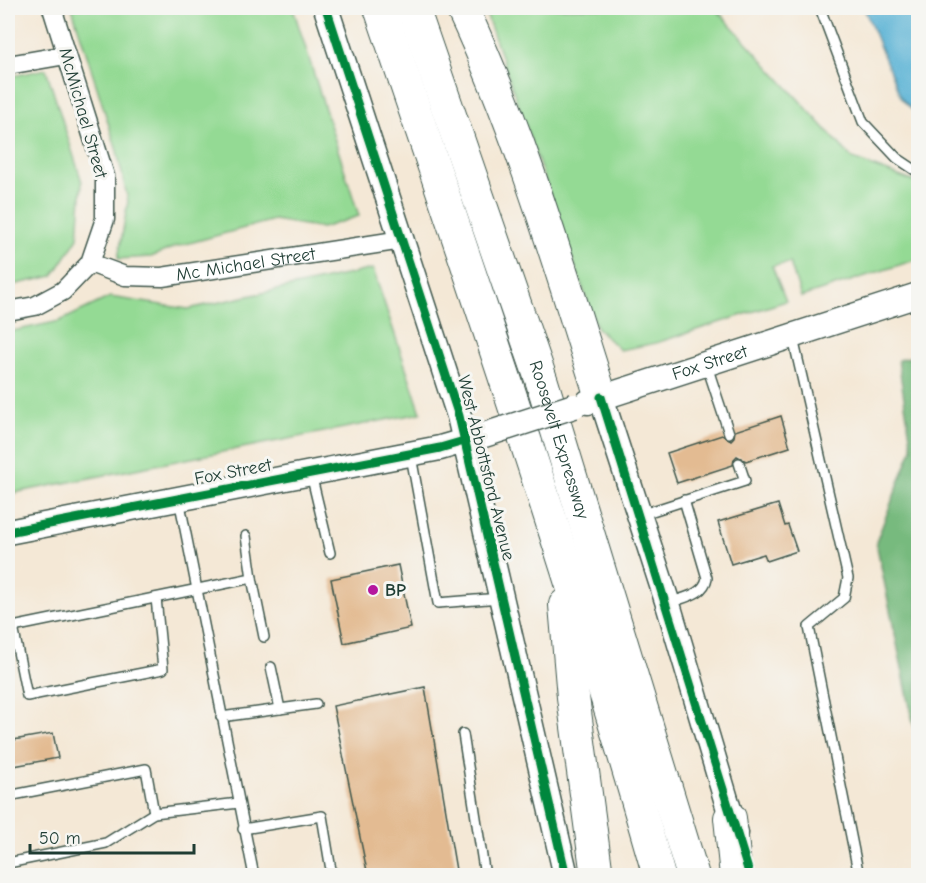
<svg xmlns="http://www.w3.org/2000/svg" width="926" height="883" font-family="'Comic Neue',sans-serif">
<style>
.green{fill:#94da94;stroke:#5a8c64;stroke-width:1.5}
.forest{fill:#77ba7e;stroke:#4b7c59;stroke-width:1.5}
.water{fill:#56b1d4;stroke:#3a7784;stroke-width:1.5}
.building{fill:#e3bb92}
.lines{fill:none;stroke-linecap:round;stroke-linejoin:round}
.lane-casing{stroke:#3f574c;stroke-width:12}
.street-casing{stroke:#3f574c;stroke-width:21}
.secondary-casing{stroke:#3f574c;stroke-width:27}
.highway-casing{stroke:#3f574c;stroke-width:34}
.lane{stroke:#fff;stroke-width:9}
.street{stroke:#fff;stroke-width:18}
.secondary{stroke:#fff;stroke-width:24}
.highway{stroke:#fff;stroke-width:32}
.secondary-bridge-casing{stroke:#3f574c;stroke-width:27;stroke-linecap:butt}
.secondary-bridge{stroke:#fff;stroke-width:24}
.cycleway-casing{stroke:#f6f6f2;stroke-width:13}
.cycleway{stroke:#00873e;stroke-width:9}
.poi-dot{fill:#b5179e;stroke:#f6f6f2;stroke-width:2}
.labels{text-anchor:middle;dominant-baseline:central;stroke-width:6;stroke-linejoin:round;paint-order:stroke}
.street-label{font-size:18px;fill:#1f3d34;stroke:#f6f6f2}
.poi-label{font-size:18px;font-weight:bold;fill:#1f3d34;stroke:#f6f6f2;text-anchor:start}
</style>
<rect width="100%" height="100%" fill="#f6f6f2"/>
<filter id="ink" filterUnits="userSpaceOnUse"><feTurbulence type="fractalNoise" baseFrequency=".0167" numOctaves="2"/><feDisplacementMap in="SourceGraphic" scale="12" xChannelSelector="R" yChannelSelector="G"/><feConvolveMatrix kernelMatrix="1 2 1 2 8 2 1 2 1" color-interpolation-filters="sRGB"/></filter>
<filter id="wash" filterUnits="userSpaceOnUse"><feTurbulence type="fractalNoise" baseFrequency=".008" numOctaves="4" result="noise"/><feDisplacementMap in="SourceGraphic" scale="24" xChannelSelector="R" yChannelSelector="G"/><feGaussianBlur stdDeviation="1.35" result="paint"/><feColorMatrix in="noise" values="0 0 0 0 0 0 0 0 0 0 0 0 0 0 0 0 0 1.4 0 .05"/><feComposite in="paint" operator="in"/></filter>
<g filter="url(#wash)">
<rect width="100%" height="100%" fill="#f4e8d6"/>
<g class="green">
<path d="M72 8H293L359 216 322 228 274 220 175 247 151 257 118 259 128 201 117 151Z"/>
<path d="M484 8H715L853 159 918 183V259L801 297 790 263 772 266 786 301 656 343 620 350 597 328Z"/>
<path d="M46 69 82 182 78 238 53 276 8 286V77Z"/>
<path d="M373 269 421 413 8 494V332L60 321 110 297 188 309Z"/>
</g>
<path class="forest" d="M918 355V746L876 542 912 449 898 360Z"/>
<path class="water" d="M864 8H918V116L901 98Z"/>
<g id="blocks">
<g class="building">
<path d="M781 416 790 447 746 461 737 456 734 459 733 465 677 483 667 453 722 435 731 440 734 437 735 431Z"/>
<path d="M778 504 785 526 788 525 797 551 767 561 764 554 731 564 718 522Z"/>
<path d="M398 565 411 628 344 643 331 579Z"/>
<path d="M425 687 457 876H368L333 706Z"/>
<path d="M53 733 58 758 8 767V741Z"/>
</g>
</g>
</g>
<g filter="url(#ink)">
<use href="#blocks" fill-opacity="0" stroke="#3f574c" stroke-width="1.5"/>
<g class="lines">
<defs>
<g id="lane">
<path d="M820 8 863 122 897 158 918 172"/>
<path d="M793 338 848 578 844 598 809 627 859 876"/>
<path d="M707 366 729 433"/>
<path d="M411 456 438 603 500 598"/>
<path d="M311 474 330 553"/>
<path d="M179 499 254 876"/>
<path d="M640 515 745 481 739 463"/>
<path d="M246 536 252 578"/>
<path d="M669 603C684 597 704 595 707 578L684 500"/>
<path d="M13 627 27 696 163 669 156 598"/>
<path d="M8 628 252 578 264 637"/>
<path d="M271 667 280 709"/>
<path d="M221 717 316 704"/>
<path d="M463 734 485 876"/>
<path d="M8 796 146 769 154 813"/>
<path d="M243 829 322 816 332 876"/>
<path d="M8 863 106 843 154 813 239 803"/>
</g>
<g id="street">
<path d="M8 65 66 55"/>
<path id="s1" d="M90 263 125 276 162 277 402 240"/>
<path d="M8 311 35 306 63 291 90 263 105 219V176L52 8"/>
</g>
<g id="secondary">
<path d="M326 8 459 416 566 876"/>
<path d="M601 397 668 604 736 833"/>
<path id="s2" d="M588 402 918 295"/>
<path d="M8 532 440 448 478 437"/>
</g>
<g id="highway">
<path d="M380 8C478 295 576 583 659 876"/>
<path id="s3" d="M413 8 542 382 693 876"/>
<path d="M462 8C521 133 559 265 601 397"/>
<path d="M565 605 573 697 597 876"/>
<path d="M730 818 736 876"/>
</g>
</defs>
<use href="#lane" class="lane-casing"/>
<use href="#street" class="street-casing"/>
<use href="#secondary" class="secondary-casing"/>
<use href="#highway" class="highway-casing"/>
<use href="#lane" class="lane"/>
<use href="#street" class="street"/>
<use href="#secondary" class="secondary"/>
<use href="#highway" class="highway"/>
<defs>
<path id="secondary-bridge" d="M478 437 574 406"/>
</defs>
<use href="#secondary-bridge" class="secondary-bridge-casing"/>
<use href="#secondary-bridge" class="secondary-bridge"/>
<defs>
<g id="cycleway">
<path d="M326 8 459 416 566 876"/>
<path d="M601 397 750 876"/>
<path d="M8 532 440 448 464 441"/>
</g>
</defs>
<use href="#cycleway" class="cycleway-casing"/>
<use href="#cycleway" class="cycleway"/>
</g>
</g>
<circle class="poi-dot" cx="373" cy="590" r="6"/>
<g class="labels">
<g class="street-label">
<text transform="translate(83 113) rotate(74)">McMichael Street</text>
<text stroke="none"><textPath href="#s1" startOffset="159">Mc Michael Street</textPath></text>
<text stroke="none"><textPath href="#s2" startOffset="128">Fox Street</textPath></text>
<text stroke="none"><textPath href="#s3" startOffset="456">Roosevelt Expressway</textPath></text>
<text transform="translate(486 468) rotate(76)">West Abbottsford Avenue</text>
<text transform="translate(233 472) rotate(-11)">Fox Street</text>
</g>
<g class="poi-label">
<text x="385" y="590">BP</text>
</g>
</g>
<rect width="926" height="883" fill="none" stroke="#f6f6f2" stroke-width="30"/>
<path d="M30 844v9h164v-9" fill="none" stroke="#1f3d34" stroke-width="3"/>
<text x="39" y="844" font-size="18" fill="#1f3d34" stroke="#f6f6f2" stroke-width="4.5" paint-order="stroke">50 m</text>
</svg>
